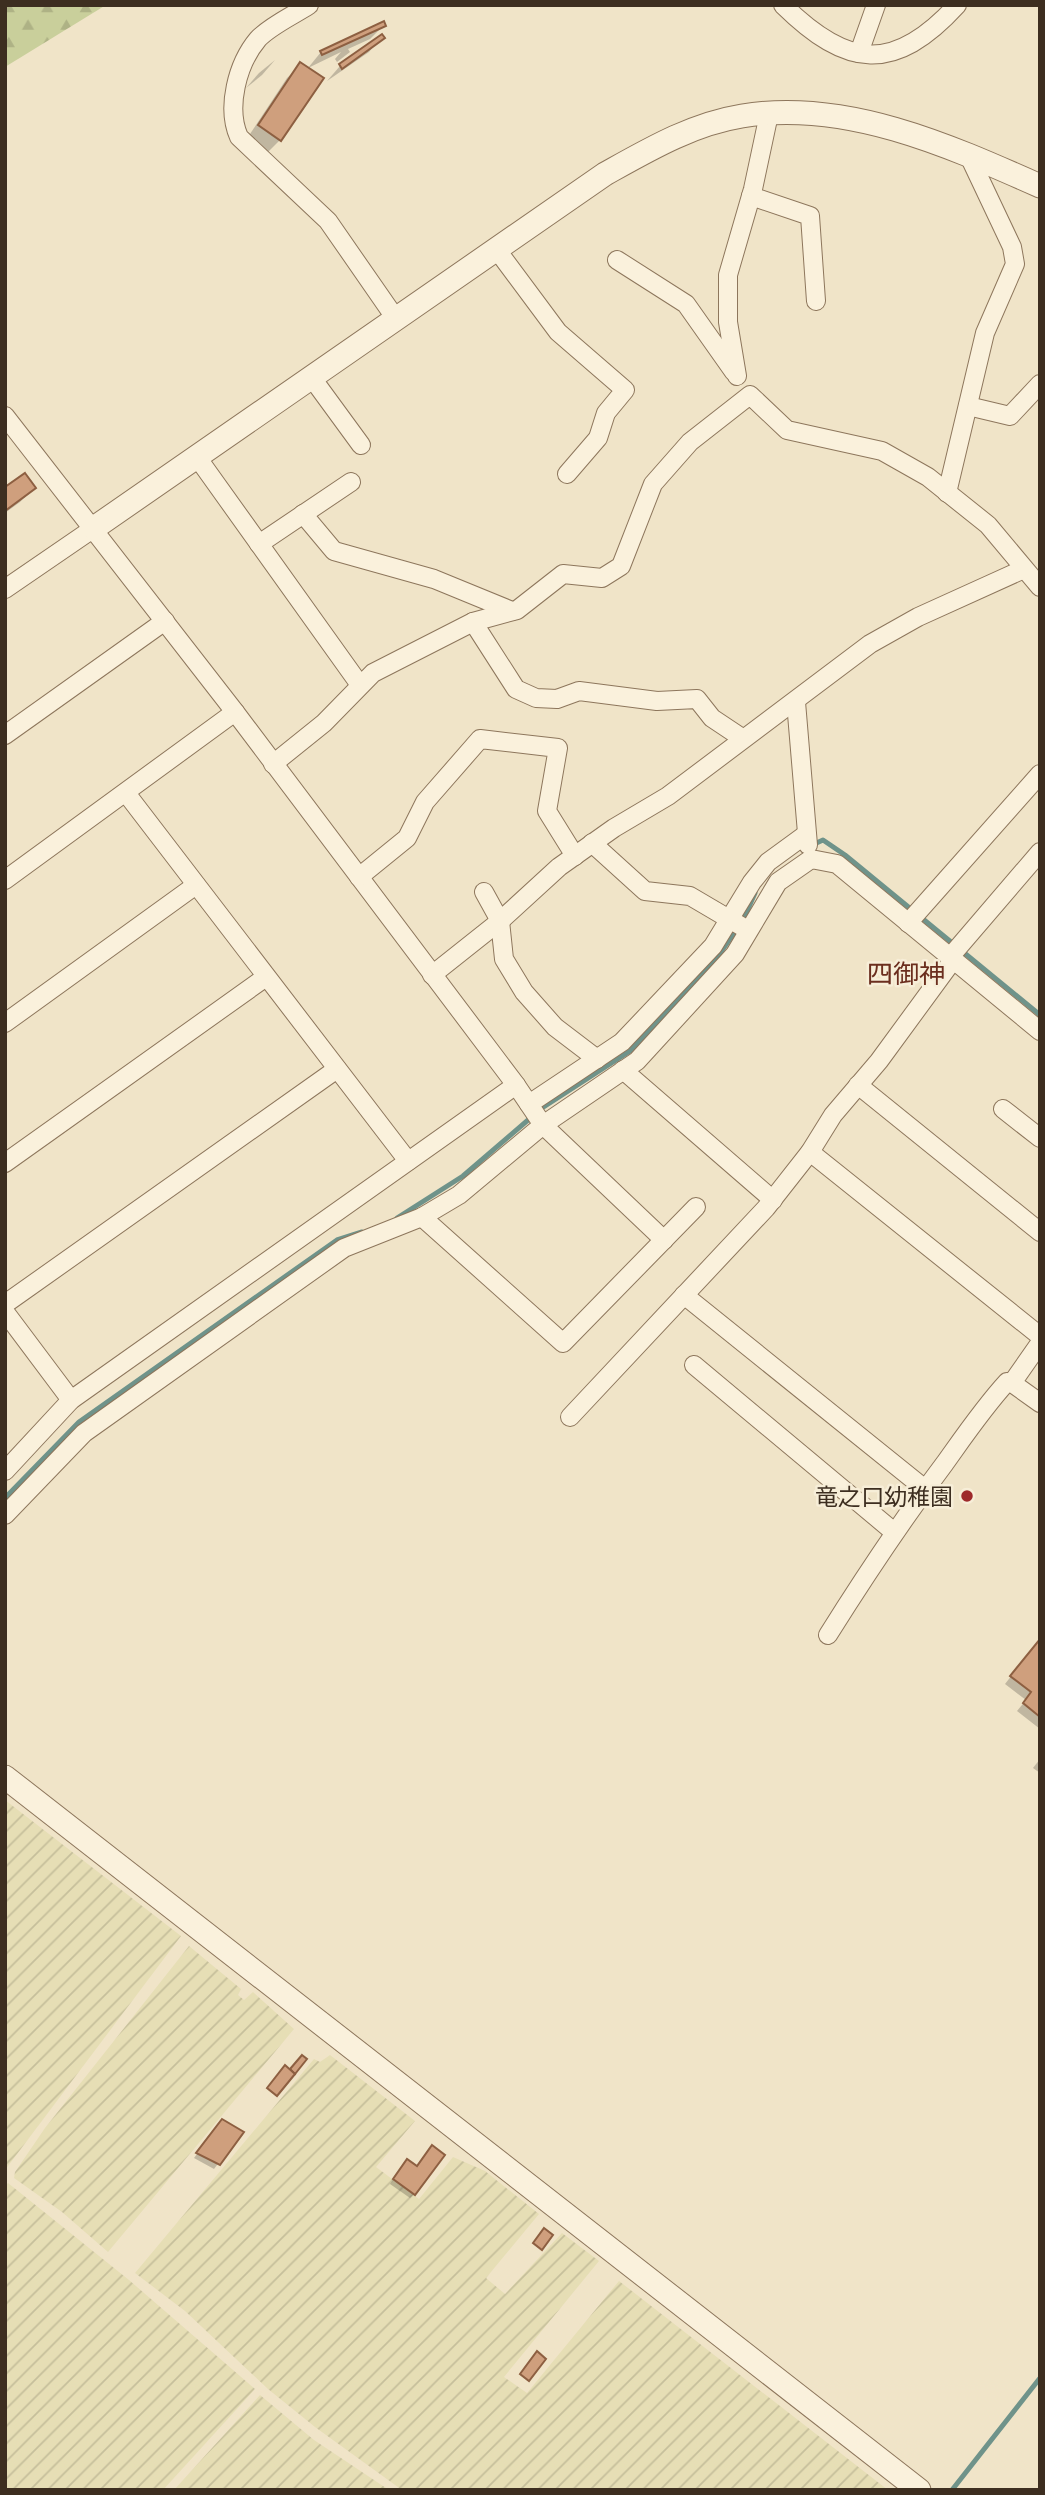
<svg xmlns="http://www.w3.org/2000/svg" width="1045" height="2495" font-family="'PT Serif','Noto Sans JP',serif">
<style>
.farmland{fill:url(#farmland-furrows)}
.forest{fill:url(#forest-firs)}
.shadow{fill:#0003}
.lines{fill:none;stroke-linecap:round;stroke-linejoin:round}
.stream{stroke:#6f938a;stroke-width:5}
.building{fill:#cf9f7d;stroke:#8d5f41;stroke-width:2}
.minor-casing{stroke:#8d765c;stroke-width:20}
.tertiary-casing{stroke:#8d765c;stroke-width:25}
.minor{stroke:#faf1dc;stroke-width:18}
.tertiary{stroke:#faf1dc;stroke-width:23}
.poi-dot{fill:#9e2a2b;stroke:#f7eed8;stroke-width:2.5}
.labels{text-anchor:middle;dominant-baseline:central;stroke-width:5;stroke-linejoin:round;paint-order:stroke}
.poi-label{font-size:23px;fill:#3d2e20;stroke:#f7eed8;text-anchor:end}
.quarter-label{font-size:26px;fill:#6b2e1e;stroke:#f7eed8}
</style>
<defs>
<pattern id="farmland-furrows" width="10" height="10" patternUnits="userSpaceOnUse" patternTransform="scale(1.75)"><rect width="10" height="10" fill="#e6deb5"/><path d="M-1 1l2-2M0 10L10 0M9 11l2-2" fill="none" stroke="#c6bf9b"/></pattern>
<pattern id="forest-firs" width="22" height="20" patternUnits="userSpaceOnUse" patternTransform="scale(1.75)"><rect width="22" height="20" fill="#c9cf9b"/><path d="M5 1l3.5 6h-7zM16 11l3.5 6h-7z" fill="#aeb285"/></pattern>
</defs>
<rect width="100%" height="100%" fill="#f0e4c8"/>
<g class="farmland">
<path d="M5 1800 181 1936 5 2170Z"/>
<path d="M189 1946 241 1989 238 1995 244 2000 253 1992 294 2029 108 2252 62 2212 14 2178 15 2172 45 2128Z"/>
<path d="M330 2055 415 2121 376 2167 419 2199 453 2157 485 2171 539 2214 486 2278 505 2294 562 2233 599 2261 504 2377 527 2393 619 2281 888 2490H402L315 2427 268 2389 185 2311 135 2273 314 2059 320 2062Z"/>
<path d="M8 2183 129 2280 255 2389 163 2490H5V2186Z"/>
<path d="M260 2395 314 2440 389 2490H174Z"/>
</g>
<path class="forest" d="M5 5H106L5 67Z"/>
<g class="shadow">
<path d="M384 25 370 39 348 49 350 52 337 62 335 59 341 52 308 68 321 52Z"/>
<path d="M381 37 369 52 327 81 340 66Z"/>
<path d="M275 60 262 75 246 88 259 73Z"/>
<path d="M301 65 280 140 266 154 246 140 287 78Z"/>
<path d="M34 488 20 502 5 513V490Z"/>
<path d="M1040 1639V1729L1017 1711 1026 1700 1005 1684Z"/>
<path d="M1040 1759V1773L1033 1768Z"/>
<path d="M218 2126 242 2132 214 2169 194 2158Z"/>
<path d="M403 2166 414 2194 410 2198 390 2184Z"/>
</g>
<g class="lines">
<g class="stream">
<path d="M812 845 823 840 845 855 1040 1015"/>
<path d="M397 1218 463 1176 542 1108 630 1051 714 962 744 918 755 893"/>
<path d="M5 1498 79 1422 337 1240 362 1232"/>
<path d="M952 2490 1040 2378"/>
</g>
</g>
<g class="building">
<path d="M384 21 386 26 322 55 320 51Z"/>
<path d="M382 34 385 38 342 69 339 64Z"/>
<path d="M300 62 324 78 281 141 258 125Z"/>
<path d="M25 473 36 488 5 511V487Z"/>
<path d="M1040 1639V1717L1023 1703 1031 1692 1010 1676Z"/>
<path d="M302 2055 307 2059 295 2074 290 2069Z"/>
<path d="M285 2065 295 2074 277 2096 267 2088Z"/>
<path d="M222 2119 244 2132 220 2165 196 2153Z"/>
<path d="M432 2145 445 2155 415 2195 393 2179 407 2159 417 2166Z"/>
<path d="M544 2228 553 2235 542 2250 533 2243Z"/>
<path d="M537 2351 546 2359 529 2381 520 2374Z"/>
</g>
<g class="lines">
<defs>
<g id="minor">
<path d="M309 5C294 15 270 26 258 39 237 64 226 108 239 137L328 221 396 319"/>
<path d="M783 5C847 68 894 74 957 5"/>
<path d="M859 53 876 5"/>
<path d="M751 196 810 216 816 301"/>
<path d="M497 250 558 332 625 390 606 413 598 438 567 474"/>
<path d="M617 260 686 304 734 372"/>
<path d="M737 376 728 322V275L753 189 769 114"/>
<path d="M312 378 361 445"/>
<path d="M968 406 1010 416 1040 384"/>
<path d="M5 416 235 712 516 1085 543 1125 664 1240"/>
<path d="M197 457 360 685"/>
<path d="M947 493 985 333 1015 264 1012 247 968 154"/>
<path d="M303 514 334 551 434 579 512 611"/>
<path d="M259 544 351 482"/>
<path d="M5 589 94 528"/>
<path d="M473 622 516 689 536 698 557 699 579 691 657 701 697 699 712 718 742 738"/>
<path d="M796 702 808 845"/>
<path d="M5 735 165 621"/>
<path d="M273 764 324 723 373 673 473 622 517 610 563 574 602 578 621 566 653 484 690 442 750 395 787 430 882 451 928 477 988 525 1040 587"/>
<path d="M126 793 408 1161"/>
<path d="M592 843 645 891 690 896 741 926"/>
<path d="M359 877 407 838 425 802 480 739 558 748 547 811 575 856"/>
<path d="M5 880 235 712"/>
<path d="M484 892 500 921 504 959 524 992 555 1027 597 1059"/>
<path d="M908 923 1040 774"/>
<path d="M950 957 1040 852"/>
<path d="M432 975 500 921 559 867 614 828 668 796 870 644 918 617 1024 569"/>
<path d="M5 1023 196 885"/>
<path d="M623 1070 773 1200"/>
<path d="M858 1085 1040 1232"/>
<path d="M529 1104 622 1042 713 946 752 882 768 862 805 835"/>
<path d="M1003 1109 1040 1138"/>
<path d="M810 1152 1040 1336"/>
<path d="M5 1163 266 977"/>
<path d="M422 1217 563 1343 696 1207"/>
<path d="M684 1295 925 1489"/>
<path d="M5 1304 337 1069"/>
<path d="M5 1312 71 1400"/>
<path d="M1040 1343 1012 1383 1040 1403"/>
<path d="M694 1365 894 1532"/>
<path d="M570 1417 766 1208 810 1152 833 1115 879 1061 953 960"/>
<path d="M5 1471 71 1400 516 1085"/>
<path d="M5 1515 84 1433 344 1248 422 1217 459 1195 543 1125 637 1061 735 954 778 882 811 859 837 864 1040 1031"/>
<path d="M828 1635C865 1576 903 1519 945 1463 965 1435 984 1407 1007 1382L1012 1383"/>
</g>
<g id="tertiary">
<path d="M94 528 605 174C648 150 692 124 742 116 845 99 948 145 1040 186"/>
<path d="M5 1777 919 2490"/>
</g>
</defs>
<use href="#minor" class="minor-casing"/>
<use href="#tertiary" class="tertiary-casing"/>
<use href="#minor" class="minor"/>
<use href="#tertiary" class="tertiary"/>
</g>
<circle class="poi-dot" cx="967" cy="1496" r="7"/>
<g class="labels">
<g class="poi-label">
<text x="953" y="1496">竜之口幼稚園</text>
</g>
<g class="quarter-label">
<text x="906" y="973">四御神</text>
</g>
</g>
<rect width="1045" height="2495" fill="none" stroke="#3d2e20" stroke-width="14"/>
</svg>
